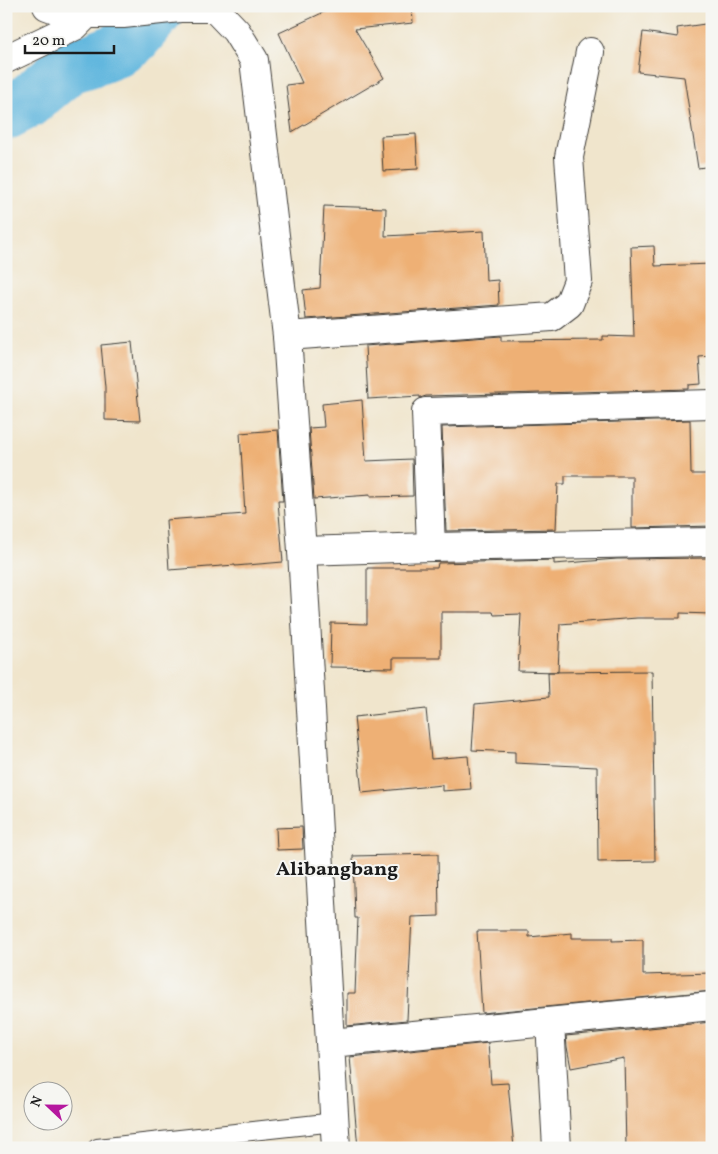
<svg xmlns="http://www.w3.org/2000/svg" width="718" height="1154" font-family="Vollkorn,serif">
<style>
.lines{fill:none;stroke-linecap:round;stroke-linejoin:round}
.river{stroke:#62b7de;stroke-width:54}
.building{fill:#eeb075}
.lane-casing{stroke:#3c3a36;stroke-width:20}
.street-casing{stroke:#3c3a36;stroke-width:30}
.lane{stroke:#fff;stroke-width:18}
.street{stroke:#fff;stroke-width:28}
.labels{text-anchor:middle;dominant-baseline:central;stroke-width:4;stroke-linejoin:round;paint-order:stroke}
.neighbourhood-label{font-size:20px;font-weight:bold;fill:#1c1c1c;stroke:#f6f6f2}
</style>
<rect width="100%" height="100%" fill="#f6f6f2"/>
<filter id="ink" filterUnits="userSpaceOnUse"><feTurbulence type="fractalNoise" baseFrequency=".02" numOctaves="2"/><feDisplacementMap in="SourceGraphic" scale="10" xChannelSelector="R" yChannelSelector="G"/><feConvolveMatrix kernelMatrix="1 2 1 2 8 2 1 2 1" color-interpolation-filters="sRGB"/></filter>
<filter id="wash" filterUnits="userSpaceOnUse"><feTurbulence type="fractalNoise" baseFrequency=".0096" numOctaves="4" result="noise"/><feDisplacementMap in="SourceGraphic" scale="20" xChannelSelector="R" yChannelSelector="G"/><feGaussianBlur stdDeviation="1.12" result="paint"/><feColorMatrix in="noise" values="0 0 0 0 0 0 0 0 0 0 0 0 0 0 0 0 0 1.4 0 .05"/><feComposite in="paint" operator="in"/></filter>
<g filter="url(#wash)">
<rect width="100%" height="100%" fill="#f0e5cc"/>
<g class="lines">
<path class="river" d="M6 113 27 102 69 67 92 60 115 51 134 38 161 6"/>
</g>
<g id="blocks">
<g class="building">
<path d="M337 6H412L413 23 355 29 384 78 292 132 286 85 302 83 279 33Z"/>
<path d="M712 23V166L698 168 684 77 638 72 643 32 678 37 677 28Z"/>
<path d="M416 134 418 169 383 171 381 136Z"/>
<path d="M324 206 386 208 385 236 484 231 486 281 498 280 499 305 306 319 303 290 320 288Z"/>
<path d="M654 246 655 266 712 264V356L699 357 701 384 689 385V389L426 396 420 398V396L368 399 365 346 501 336V341L603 340V336L634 337 631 247Z"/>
<path d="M132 342 140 421 105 420V387L101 345Z"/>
<path d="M362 400 366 461 412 459 413 496 370 497V495L314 499 309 428 324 427 322 404Z"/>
<path d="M690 420 691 474H712V526L632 528V476H565V484H558L556 529 446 531 442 427Z"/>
<path d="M278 430 283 501H278L283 562 235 566V565L169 570 166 520 245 514 240 433Z"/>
<path d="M712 558 711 614 680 613V618H637L560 624 558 672 518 671 521 614 494 615 493 612H441V658H393V668L330 667 331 623 367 624V568H437L438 563 554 560V564L617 559Z"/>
<path d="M652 671 655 861 598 862 597 767 515 763V752L472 750 475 704 549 697 548 672Z"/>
<path d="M426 709 431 759 468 756 471 789 442 791V785L362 793 354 717Z"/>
<path d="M302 827 303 849 277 850 276 828Z"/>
<path d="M438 854 439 916 412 917 407 1020 347 1026V993H355L358 918H355L353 856Z"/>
<path d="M477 931H529V937L572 933V938H612V941L643 940V975L712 973V991L482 1013Z"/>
<path d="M712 1022V1148H626L624 1058 571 1068 567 1047 566 1036Z"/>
<path d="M488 1043 491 1084 508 1083 514 1148H358L350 1057Z"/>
</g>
</g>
</g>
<g filter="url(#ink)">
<use href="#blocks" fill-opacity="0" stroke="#3c3a36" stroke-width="1"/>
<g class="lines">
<defs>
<path id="lane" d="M97 1148 335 1122"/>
<g id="street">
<path d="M47 6 58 10 87 14H123L180 8H214L236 31 254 60 287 336 302 551 336 1148"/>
<path d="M6 59 75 26 87 14"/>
<path d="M287 336 552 317 569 304 578 281 569 157 590 52"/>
<path d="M431 547 426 412 712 404"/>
<path d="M302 551 431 547 712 542"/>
<path d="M550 1022 557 1148"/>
<path d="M331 1043 712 1006"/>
</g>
</defs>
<use href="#lane" class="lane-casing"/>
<use href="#street" class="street-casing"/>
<use href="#lane" class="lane"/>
<use href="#street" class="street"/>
</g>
</g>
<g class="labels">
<g class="neighbourhood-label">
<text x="337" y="870">Alibangbang</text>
</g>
</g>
<rect width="718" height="1154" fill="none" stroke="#f6f6f2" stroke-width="25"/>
<g transform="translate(48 1106) rotate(292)"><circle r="24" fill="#f6f6f2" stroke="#9f9f9c"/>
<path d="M0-4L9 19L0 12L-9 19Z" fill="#b5179e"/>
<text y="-8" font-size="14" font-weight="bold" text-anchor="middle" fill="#1c1c1c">N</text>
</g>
<path d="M25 45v8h89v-8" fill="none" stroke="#1c1c1c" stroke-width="2.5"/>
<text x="32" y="45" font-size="15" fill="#1c1c1c" stroke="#f6f6f2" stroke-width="4" paint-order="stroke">20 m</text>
</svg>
